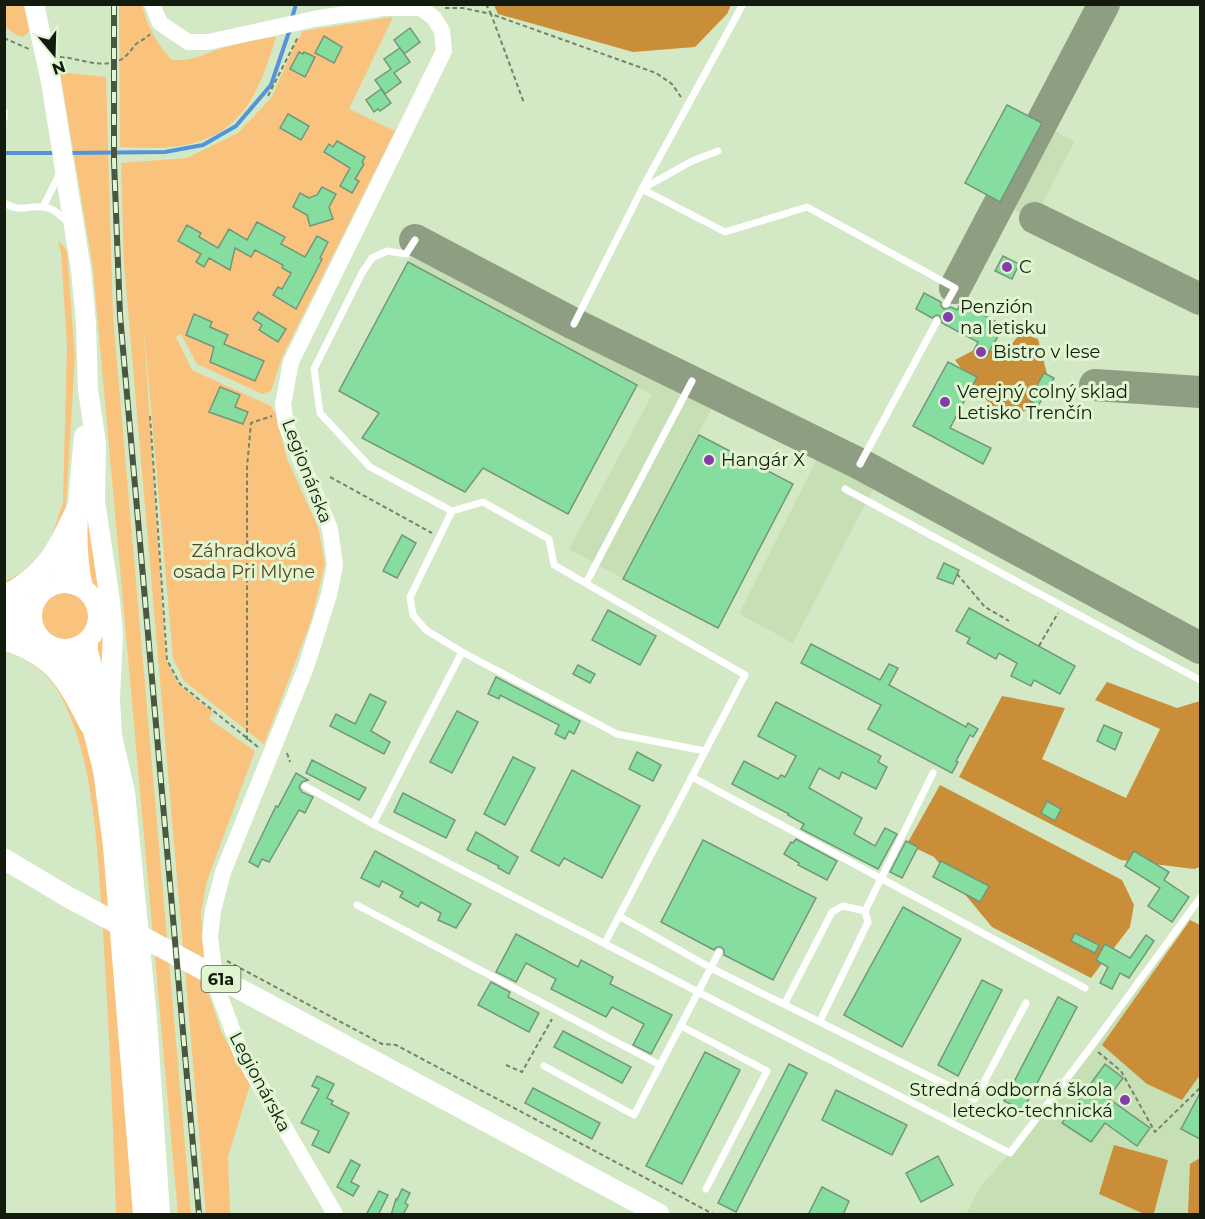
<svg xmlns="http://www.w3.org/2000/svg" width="1205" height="1219" font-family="Montserrat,sans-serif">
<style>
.built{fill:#c6dfb4}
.green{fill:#f9c37d}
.forest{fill:#ca8e39}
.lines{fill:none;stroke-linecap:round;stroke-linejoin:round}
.stream{stroke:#5494d9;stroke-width:4}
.taxiway{stroke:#8e9e83;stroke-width:32}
.building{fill:#85de9f;stroke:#74967c;stroke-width:1.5}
.path{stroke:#75836b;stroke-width:2;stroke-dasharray:4.5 3;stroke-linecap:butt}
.service{stroke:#fff;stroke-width:7}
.tertiary{stroke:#fff;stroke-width:16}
.secondary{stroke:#fff;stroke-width:20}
.primary{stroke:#fff;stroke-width:21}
.rail-casing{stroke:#4a5542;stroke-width:6}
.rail{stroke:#e0f6d1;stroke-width:4;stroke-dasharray:11;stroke-linecap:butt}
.poi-dot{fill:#863bac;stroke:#e0f6d1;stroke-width:2}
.labels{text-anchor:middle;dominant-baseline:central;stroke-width:6;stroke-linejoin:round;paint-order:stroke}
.shield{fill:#e0f6d1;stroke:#505d48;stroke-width:1.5}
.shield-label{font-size:16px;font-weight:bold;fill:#131b0e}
.poi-label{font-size:18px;fill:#131b0e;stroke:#e0f6d1;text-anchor:start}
.street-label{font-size:18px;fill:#131b0e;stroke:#e0f6d1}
.park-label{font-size:18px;fill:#5c4220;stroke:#e0f6d1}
</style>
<rect width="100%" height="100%" fill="#d3e8c4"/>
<g class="built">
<path d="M1042 123 1074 142 1034 220 1000 202Z"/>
<path d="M425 228 885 466 793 643 739 614 819 455 716 400 622 578 569 549 652 395 408 262Z"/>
<path d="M1165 944 1200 964V1214H966L980 1187 1010 1153Z"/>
</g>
<g class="green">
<path d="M5 5H25L30 30C22 43 13 33 5 26Z"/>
<path d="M119 5H142C147 25 157 45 172 60 190 62 202 55 219 49 237 44 257 39 276 37 258 96 240 141 170 147 154 149 136 147 120 147Z"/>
<path d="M393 17 349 109 395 131 282 357 271 391 262 394 197 364 181 334 176 337 192 370 271 406 276 415 287 459 318 527 325 564 311 621 264 744 184 681 173 658 143 318 166 660 179 685 213 712 209 719 255 751 207 881 201 912 205 983 221 1031 250 1085 228 1157 230 1214H206L124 263 121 163 187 158 238 133 272 97 295 44 303 31Z"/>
<path d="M60 72 106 77 113 317 191 1214H178L93 268Z"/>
<path d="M58 241 63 245 67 252 75 357 66 506 60 530 53 547 5 590V582L31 567 47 547 55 527 63 502 67 346 61 252Z"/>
<path d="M90 505 106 600 105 692 95 641 103 628V605L99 594 90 585 86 539Z"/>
<circle cx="64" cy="617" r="24"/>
<path d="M5 647 14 649 65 688 87 740 96 786 104 830 133 1214H116C113 1120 109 1026 103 932 98 860 95 753 58 691 46 671 27 657 5 652Z"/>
</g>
<g class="forest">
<path d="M494 5H731L727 14 695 47 633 52 498 14Z"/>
<path d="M1021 333 1038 339 1047 374 1034 406 1019 414 1000 413 980 394 955 360 974 350H1006Z"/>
<path d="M1107 682 1177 708 1200 701V867L1194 869 1121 860 959 777 1002 696 1065 708 1042 759 1126 798 1160 729 1095 700Z"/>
<path d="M940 785 1122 880 1134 905 1130 927 1091 978 992 927 934 857 907 844Z"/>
<path d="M1190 920 1200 925V1075L1182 1100 1147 1084 1102 1045Z"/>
<path d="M1114 1145 1168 1160 1154 1213H1142L1099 1194Z"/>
<path d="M1200 1158V1214H1188L1190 1164Z"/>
</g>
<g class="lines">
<g class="stream">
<path d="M292 18 296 4"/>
<path d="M4 153H55"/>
<path d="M69 153 165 152 203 145 236 126 271 85 290 29"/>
</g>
<g class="taxiway">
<path d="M1035 218 1200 299"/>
<path d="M415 240 574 324 860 464 1200 648"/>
<path d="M955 288 1104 4"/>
<path d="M1095 385 1200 392"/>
</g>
</g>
<g class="building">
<path d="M410 28 420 42 404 54 394 40Z"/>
<path d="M324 36 342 47 334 63 315 53Z"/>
<path d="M400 48 410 62 394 73 401 82 385 94 375 80 391 69 384 59Z"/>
<path d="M299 52 303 54 304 52 315 57 305 77 290 69Z"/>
<path d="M381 89 391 103 380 111 378 109 374 112 366 100Z"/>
<path d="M1007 105 1042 123 1000 202 965 183Z"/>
<path d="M288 114 309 126 301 140 280 128Z"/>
<path d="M337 141 365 157 362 162 364 164 355 179 359 181 352 193 340 186 350 168 324 152 329 144 333 147Z"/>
<path d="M322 187 336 194 329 207 333 219 310 226 307 215 293 207 300 193 309 198 317 195Z"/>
<path d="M257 222 285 237 281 244 305 257 317 236 328 242 320 258 322 259 314 275 296 309 273 295 278 287 282 289 291 273 282 268 283 265 255 250 251 257 235 248 230 270 209 258 204 267 196 262 201 254 178 241 187 225 201 233 199 237 218 248 229 229 247 240Z"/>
<path d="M1003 256 1019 264 1012 279 995 271Z"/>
<path d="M408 262 637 385 568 514 483 468 465 492 362 438 379 413 339 391Z"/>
<path d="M924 293 941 302V306L944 309 951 307 957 310 961 303 1004 326 986 357 974 350 978 342 942 323 940 316 936 315 932 318 916 309Z"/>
<path d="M258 312 286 329 278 342 259 330 262 325 253 319Z"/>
<path d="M194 314 212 322 210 327 228 335 224 344 264 361 255 381 210 362 214 347 186 335Z"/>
<path d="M948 362 977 377 950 428 991 448 983 464 913 426Z"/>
<path d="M1044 373 1054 378 1038 406 1029 400Z"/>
<path d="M220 387 240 395 235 407 248 412 243 424 209 412Z"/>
<path d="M699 435 793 484 718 628 623 579Z"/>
<path d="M402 535 416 543 397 578 383 571Z"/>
<path d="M944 563 959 570 953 584 937 578Z"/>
<path d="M969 608 1075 666 1060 694 1034 680 1031 686 1011 676 1017 663 999 653 996 659 967 643 970 638 956 631Z"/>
<path d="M608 610 656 636 640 665 592 640Z"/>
<path d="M811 644 880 680 889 664 898 668 889 685 966 727 968 723 978 729 973 737 970 735 956 761 958 762 952 773 868 729 881 705 801 663Z"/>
<path d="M578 665 595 674 590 683 573 674Z"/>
<path d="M496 677 580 721 574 734 569 731 565 739 555 734 559 725 500 695 499 699 488 694Z"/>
<path d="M370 694 386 702 371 731 390 742 384 754 330 726 336 714 355 724Z"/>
<path d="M776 702 881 756 878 762 887 767 876 789 842 772 839 779 819 768 809 788 862 818 854 834 875 846 885 828 897 834 878 869 801 829 804 824 788 815 789 814 732 784 744 761 778 779 781 775 785 777 796 756 758 736Z"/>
<path d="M457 711 478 722 452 773 430 762Z"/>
<path d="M1104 725 1122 733 1115 750 1097 741Z"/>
<path d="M637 752 661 765 653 781 629 769Z"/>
<path d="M513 757 535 768 505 825 484 814Z"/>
<path d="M312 760 366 788 359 800 306 773Z"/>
<path d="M572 770 640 806 602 878 564 858 559 866 531 851Z"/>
<path d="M296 773 308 780 302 782 299 787 302 792 313 797 305 813 299 810 269 862 262 859 258 867 249 862 276 806 278 807Z"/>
<path d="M403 793 455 820 446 838 394 812Z"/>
<path d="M1047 801 1061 809 1055 821 1041 813Z"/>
<path d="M476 832 518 857 509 874 498 868 499 866 467 850Z"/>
<path d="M796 839 837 861 827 880 798 865 799 863 784 854 791 842 793 843Z"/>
<path d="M703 840 816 898 773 980 724 955V950L721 947H717L714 950 661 922Z"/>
<path d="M906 841 918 847 902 878 890 872Z"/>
<path d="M375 851 471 904 456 928 438 920 441 913 421 902 418 907 400 897 403 892 382 881 379 887 361 878Z"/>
<path d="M1134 851 1169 872 1164 880 1189 897 1172 922 1148 906 1160 888 1125 866Z"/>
<path d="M941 861 989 886 980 902 933 877Z"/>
<path d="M903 907 961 939 902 1047 844 1015Z"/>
<path d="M1075 933 1099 945 1095 953 1071 941Z"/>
<path d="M516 934 578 967 581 960 613 977 610 984 672 1015 651 1054 633 1045 644 1024 612 1007 606 1017 551 989 556 979 526 963 516 982 496 972Z"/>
<path d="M1146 935 1154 941 1129 978 1120 973 1112 989 1100 983 1108 967 1096 960 1105 944 1130 958Z"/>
<path d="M982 980 1002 990 958 1076 938 1065Z"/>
<path d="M491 982 510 992 508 997 539 1013 529 1032 478 1005Z"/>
<path d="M1058 997 1077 1007 1023 1110 1004 1101Z"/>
<path d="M563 1031 631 1067 622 1083 554 1047Z"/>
<path d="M705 1052 740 1070 682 1184 646 1166Z"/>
<path d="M789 1064 807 1073 736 1212 718 1203Z"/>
<path d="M1105 1064 1123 1078 1108 1098 1150 1128 1137 1146 1105 1123 1091 1142 1062 1123Z"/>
<path d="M317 1076 334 1084 327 1098 333 1101 331 1104 349 1113 329 1153 312 1145 319 1131 301 1123 319 1089 312 1086Z"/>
<path d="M533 1088 600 1123 592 1139 525 1103Z"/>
<path d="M836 1090 907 1125 892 1155 822 1120Z"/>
<path d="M1200 1093V1139L1181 1129Z"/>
<path d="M938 1156 953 1185 921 1202 906 1173Z"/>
<path d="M351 1160 360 1165 351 1182 359 1186 353 1196 337 1187Z"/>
<path d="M822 1187 849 1201 843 1215H808Z"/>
<path d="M402 1189 410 1193 405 1203 408 1205 403 1215H391L396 1199 397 1200Z"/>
<path d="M379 1191 388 1195 378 1215H366Z"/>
</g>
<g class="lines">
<g class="path">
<path d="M486 4 491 14 656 73 672 84 681 97"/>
<path d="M445 8H463L491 14 524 103"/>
<path d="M4 38 29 49"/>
<path d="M60 57C79 58 104 70 122 59 127 56 131 50 135 45 140 40 146 39 150 34"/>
<path d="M268 96 298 37"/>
<path d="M150 416 167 660 180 684 258 747"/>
<path d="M330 477 432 533"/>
<path d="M957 574 985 607 1009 621"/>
<path d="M1039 646 1058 613"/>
<path d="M247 740V467L251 423 272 416"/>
<path d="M287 753 290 762"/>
<path d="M227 961 382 1044 396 1045 713 1214"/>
<path d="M1098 1052 1121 1071 1155 1132 1200 1088"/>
<path d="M506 1065 522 1072 552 1019"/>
</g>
<g class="service">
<path d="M4 112V118"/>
<path d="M642 189 725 232 807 207 955 288 946 304"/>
<path d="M642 189 692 161 718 151"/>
<path d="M4 203C29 219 40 190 69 224"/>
<path d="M44 205 59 175"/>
<path d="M415 240 406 254 387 251 372 258 362 273 314 369 320 413 370 467 452 511 483 502 549 539 554 565 745 675 605 943"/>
<path d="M574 324 642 189 743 4"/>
<path d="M860 464 937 321"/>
<path d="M845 489 1200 680"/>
<path d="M452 511 410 597 413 615 426 630 462 652 617 734 705 751"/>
<path d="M586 583 692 381"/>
<path d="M692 777 1085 988"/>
<path d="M305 786 373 824 1010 1153 1091 1047 1200 898"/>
<path d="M373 824 462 652"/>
<path d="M357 905 660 1065"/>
<path d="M619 916 711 968 975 1099 1026 1003"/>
<path d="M785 1003 832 912 843 906 865 911"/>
<path d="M820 1021 868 922 865 911 933 773"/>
<path d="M681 1026 767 1071 706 1189"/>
<path d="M544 1066 634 1115 719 952"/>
</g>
<path class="tertiary" d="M152 4 160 23 188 42H208L314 19 383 8H421L434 18 442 31 444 51 291 362 283 404 286 425 330 529 335 565 329 595 306 667 223 872 213 911 210 937 216 986 241 1053 335 1214"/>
<g class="secondary">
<path d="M34 4 51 82 81 270 86 323 88 390 96 443 95 501 110 601 113 634 110 699 112 736"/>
<circle cx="65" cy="616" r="33"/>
<path d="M56 583 63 572 72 532"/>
<path d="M83 588C72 540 80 484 84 436"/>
<path d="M88 640V652L112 736 125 792 147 1019 160 1214"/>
<path d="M62 649 74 665 81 684 103 770 113 846 143 1214"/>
</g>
<g class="primary">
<path d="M4 596C47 575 59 547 78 506"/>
<path d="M4 613 33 604"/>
<path d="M4 628 33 627"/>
<path d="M4 640C55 654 68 682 90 725"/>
<path d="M4 859 68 897 659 1214"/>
</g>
<defs>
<path id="rail" d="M114 4V161L120 315 199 1214"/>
</defs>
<use href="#rail" class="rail-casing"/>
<use href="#rail" class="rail"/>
</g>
<g class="poi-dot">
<circle cx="1007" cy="267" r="6"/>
<circle cx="948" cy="317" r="6"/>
<circle cx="981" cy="352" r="6"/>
<circle cx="945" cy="402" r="6"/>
<circle cx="709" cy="460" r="6"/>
<circle cx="1125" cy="1100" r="6"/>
</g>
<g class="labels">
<rect class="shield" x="201.5" y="966" width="39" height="26" rx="4.5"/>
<g class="shield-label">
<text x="221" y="979">61a</text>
</g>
<g class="poi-label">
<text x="1019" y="267">C</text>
<text x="960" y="307">Penzión<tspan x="960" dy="21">na letisku</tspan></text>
<text x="993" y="352">Bistro v lese</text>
<text x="957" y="392">Verejný colný sklad<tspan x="957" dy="21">Letisko Trenčín</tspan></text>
<text x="721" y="460">Hangár X</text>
<text x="1113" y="1090" text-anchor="end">Stredná odborná škola<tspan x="1113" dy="21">letecko-technická</tspan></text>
</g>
<g class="street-label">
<text transform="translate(307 471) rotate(69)">Legionárska</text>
<text transform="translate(260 1082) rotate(62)">Legionárska</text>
</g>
<g class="park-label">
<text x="244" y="551">Záhradková<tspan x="244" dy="21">osada Pri Mlyne</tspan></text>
</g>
</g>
<rect width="1205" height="1219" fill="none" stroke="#131b0e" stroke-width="12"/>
<g transform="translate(54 54) rotate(161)" stroke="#e0f6d1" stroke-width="4.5" paint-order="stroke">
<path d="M0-4.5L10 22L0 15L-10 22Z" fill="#131b0e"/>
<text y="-9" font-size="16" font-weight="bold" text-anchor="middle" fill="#131b0e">N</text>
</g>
</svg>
